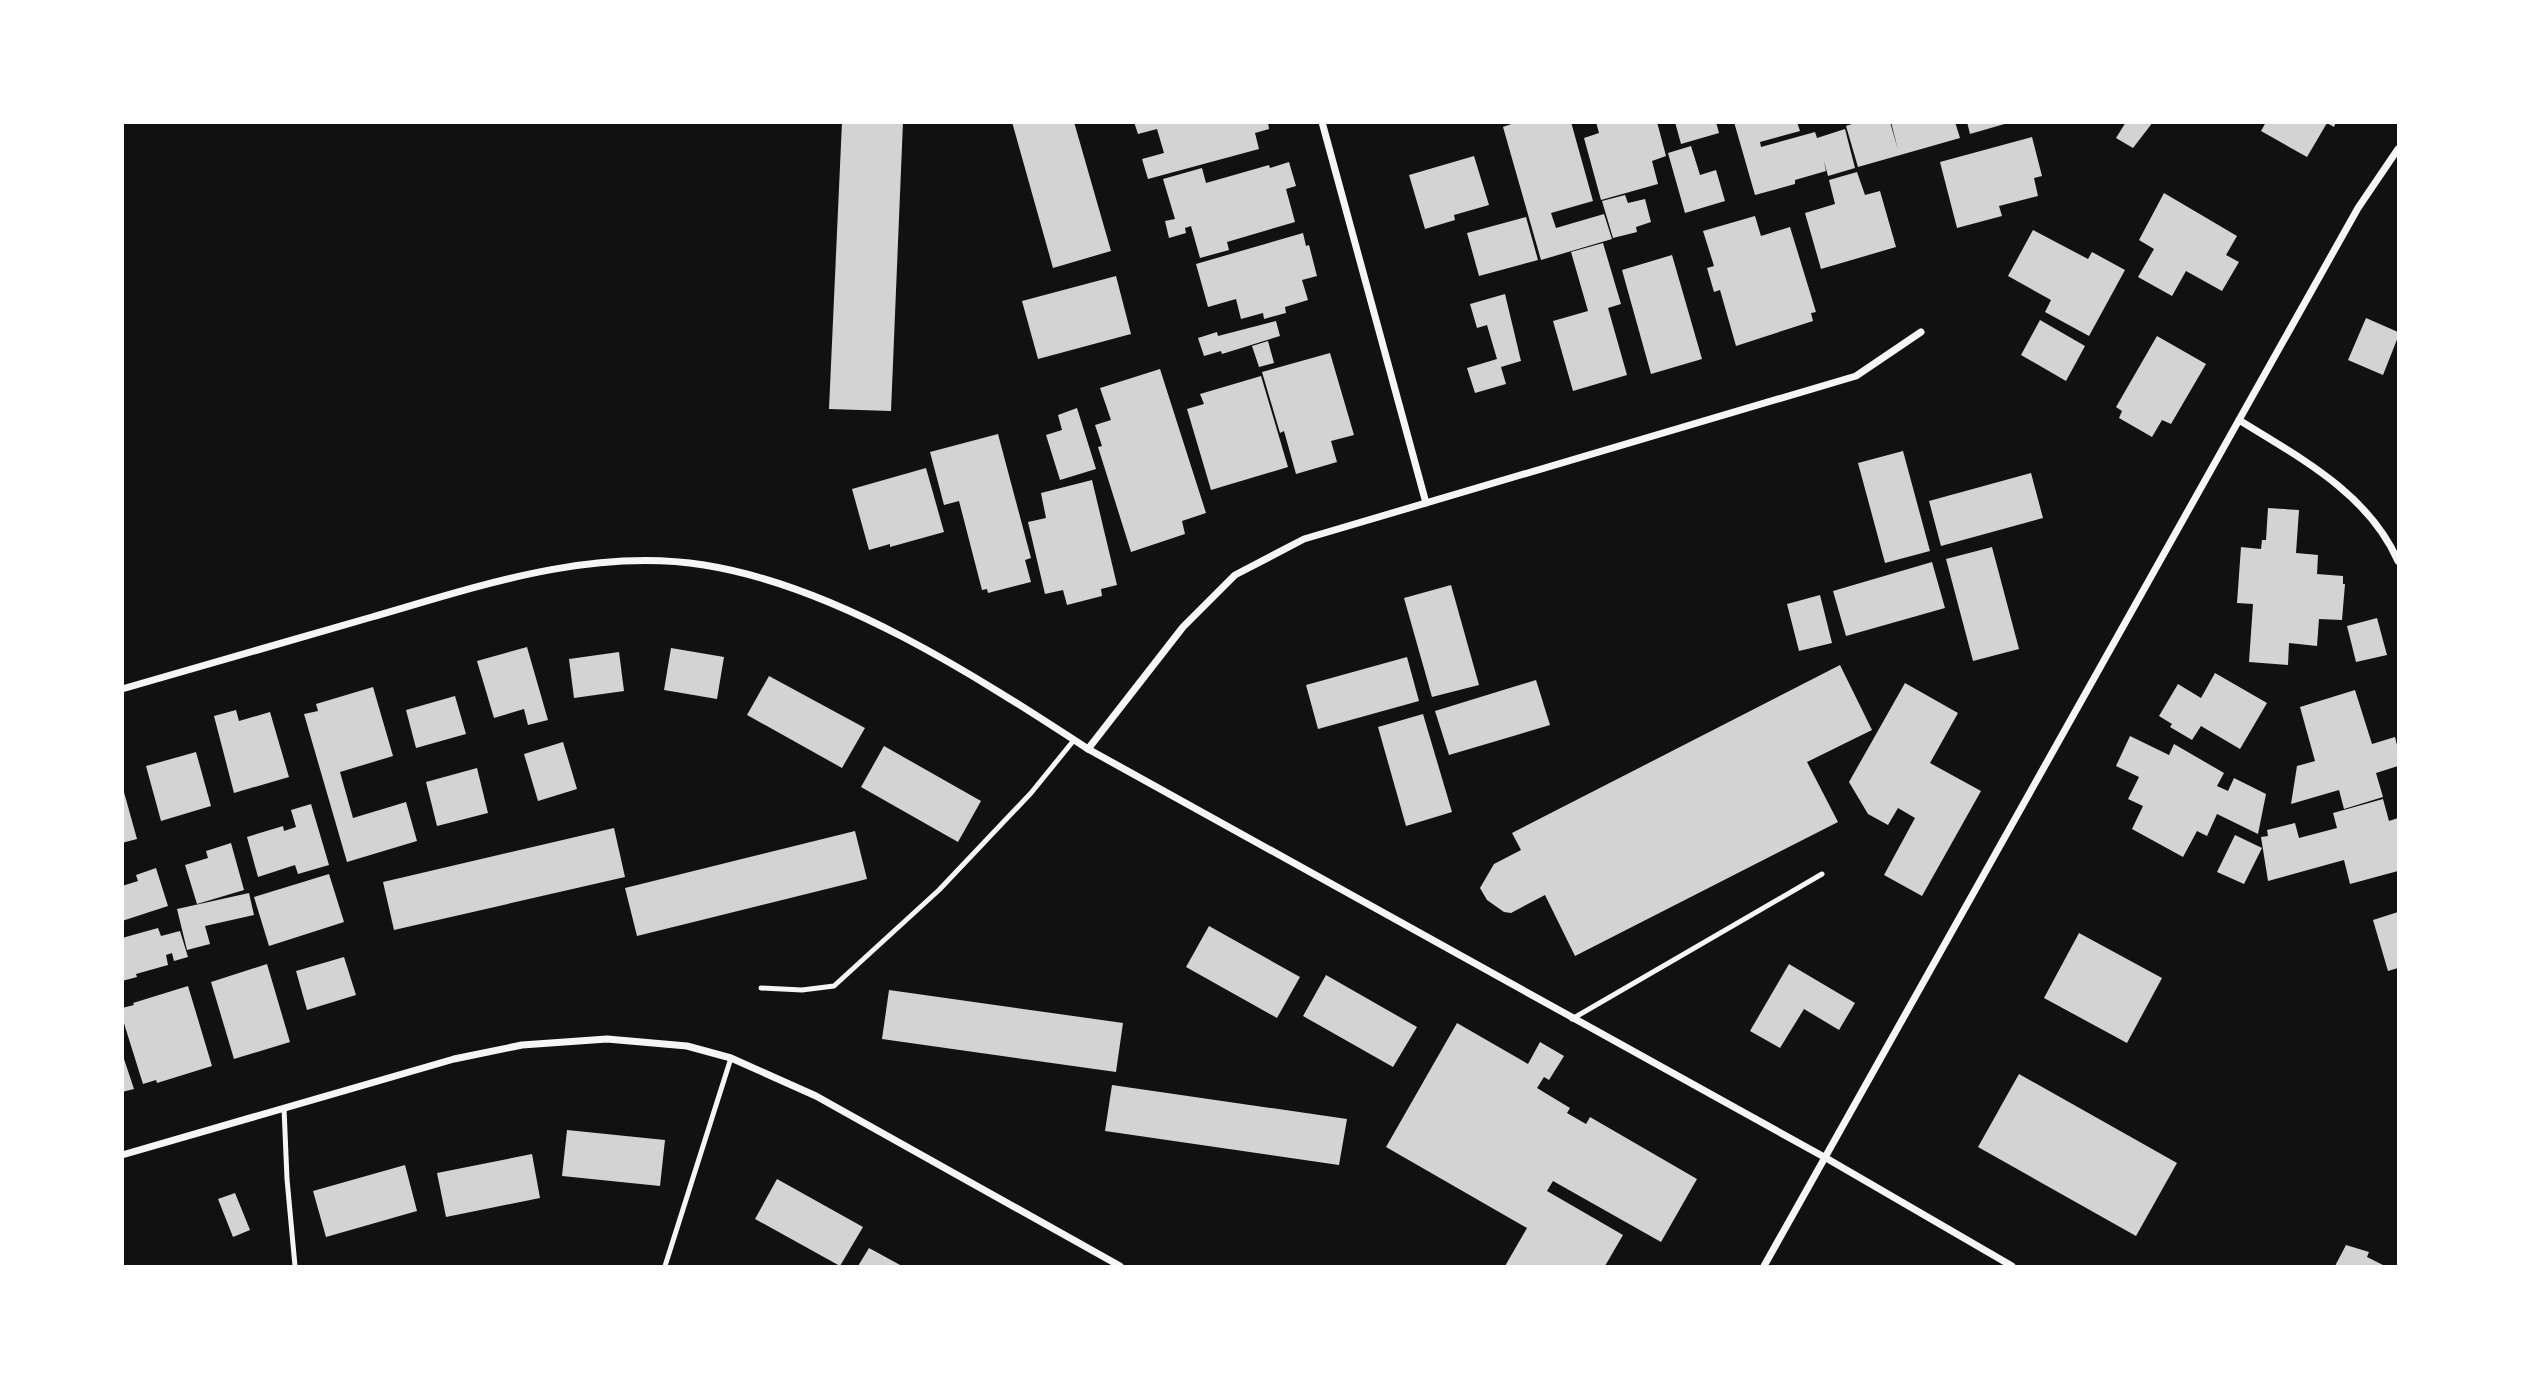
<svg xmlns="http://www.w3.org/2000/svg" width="2521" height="1389" font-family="'Space Grotesk',sans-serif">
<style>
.building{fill:#d3d3d3}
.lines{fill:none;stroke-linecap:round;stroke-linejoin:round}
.service{stroke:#f5f5f5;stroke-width:5}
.minor{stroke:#f5f5f5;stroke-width:7}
</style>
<rect width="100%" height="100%" fill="#111"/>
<g class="building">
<path d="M842 122H903L891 411 829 409Z"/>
<path d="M1012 122H1074L1111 251 1053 268Z"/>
<path d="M1134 122H1268L1269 129 1255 133 1259 149 1148 179 1142 159 1164 153 1157 129 1138 134Z"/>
<path d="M1517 122H1571L1593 201 1551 213 1556 228 1604 214 1612 239 1541 260 1503 127Z"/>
<path d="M1596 122H1657L1666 156 1652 161 1658 184 1601 200 1584 138 1599 133Z"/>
<path d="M1675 122H1716L1719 133 1681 144Z"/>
<path d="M1734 122H1797L1800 131 1760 142 1761 147 1815 132 1817 138 1845 129 1855 168 1828 176 1824 161 1826 171 1795 180V184L1755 195Z"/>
<path d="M1858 122H1890L1898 150 1891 122H1955L1960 138 1858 167 1846 126Z"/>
<path d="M1967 122H2008V123L1970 134Z"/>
<path d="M2126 122H2153L2133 148 2116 138Z"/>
<path d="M2266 122H2336L2334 127 2327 123 2307 157 2261 131Z"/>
<path d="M2032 137 2042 176 2034 178 2038 196 1999 206 2002 216 1957 228 1940 162Z"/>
<path d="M1691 146 1700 175 1716 170 1725 201 1685 213 1668 153Z"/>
<path d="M1474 156 1489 205 1454 215 1455 220 1425 229 1409 175Z"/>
<path d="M1289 162 1296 186 1286 189 1295 222 1227 242 1229 250 1200 258 1191 226 1185 228 1186 233 1169 238 1165 221 1175 219 1163 179 1202 168 1206 183 1269 165 1270 168Z"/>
<path d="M1857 172 1865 195 1880 191 1896 247 1821 269 1805 213 1835 204 1829 180Z"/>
<path d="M2164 193 2237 236 2226 255 2239 262 2222 291 2186 271 2172 296 2138 277 2154 249 2139 240Z"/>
<path d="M1625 195 1628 203 1645 199 1651 222 1636 227 1637 232 1613 238 1602 201Z"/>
<path d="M1755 216 1761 236 1790 227 1816 312 1811 313 1813 321 1736 346 1720 290 1714 292 1707 268 1714 266 1703 231Z"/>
<path d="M1526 217 1538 260 1479 276 1467 233Z"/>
<path d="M2033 230 2088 259 2092 252 2125 270 2089 336 2045 312 2051 300 2008 276Z"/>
<path d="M1303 233 1306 246 1309 245 1317 276 1302 280 1308 300 1285 307 1286 313 1264 319 1263 313 1241 319 1236 299 1208 307 1196 264Z"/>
<path d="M1603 243 1621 304 1608 308 1627 375 1573 391 1553 321 1588 311 1571 252Z"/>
<path d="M1672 255 1702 359 1651 374 1622 270Z"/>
<path d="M1116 276 1131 334 1038 359 1022 301Z"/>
<path d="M1505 294 1521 361 1501 367 1506 384 1475 393 1467 368 1497 359 1487 325 1477 328 1470 304Z"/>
<path d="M2366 318 2398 332V337L2383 375 2348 360Z"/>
<path d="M2040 320 2085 346 2066 381 2021 355Z"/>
<path d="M1276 321 1280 336 1222 354 1221 351 1204 356 1198 338 1217 332 1218 336Z"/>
<path d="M2157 336 2206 364 2171 424 2162 420 2152 437 2119 418 2122 411 2116 407Z"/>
<path d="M1268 341 1274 363 1259 367 1252 346Z"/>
<path d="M1330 353 1354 435 1331 441 1337 462 1296 474 1284 431 1280 433 1262 372Z"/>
<path d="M1160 369 1206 513 1182 521 1185 534 1131 552 1098 447 1102 446 1095 425 1111 420 1100 388Z"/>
<path d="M1261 376 1288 467 1211 490 1187 409 1204 404 1200 394Z"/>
<path d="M1077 408 1096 469 1060 480 1046 435 1062 430 1058 415Z"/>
<path d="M998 434 1031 558 1025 560 1031 582 988 593 987 589 982 590 959 501 944 505 930 452Z"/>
<path d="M1903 451 1930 551 1885 563 1858 463Z"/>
<path d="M926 468 944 532 890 547V544L869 550 852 489Z"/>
<path d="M2031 473 2043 518 1941 546 1929 501Z"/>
<path d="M1092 480 1117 585 1101 589 1102 596 1067 605 1063 590 1045 594 1028 522 1046 518 1041 493Z"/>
<path d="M2268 508 2299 510 2296 553 2318 555 2317 574 2343 576V584H2345L2342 620 2319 619 2317 646 2289 643 2288 665 2249 662 2253 604 2237 603 2241 547 2261 549 2262 540H2266Z"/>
<path d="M1992 547 2019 649 1973 661 1946 559Z"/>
<path d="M1932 562 1945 608 1846 636 1833 591Z"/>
<path d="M1451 585 1479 685 1432 697 1404 598Z"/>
<path d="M1820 595 1832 643 1799 651 1787 604Z"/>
<path d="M2377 618 2387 655 2356 662 2347 626Z"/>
<path d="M527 647 548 720 528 725 524 709 494 718 477 661Z"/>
<path d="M671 648 724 657 717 699 664 690Z"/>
<path d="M619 652 624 691 574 698 569 659Z"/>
<path d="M1407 657 1419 701 1318 729 1306 685Z"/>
<path d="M1840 665 1872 730 1807 762 1838 822 1575 956 1545 895 1511 913 1504 912 1487 900 1480 888 1494 864 1521 850 1512 833Z"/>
<path d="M2215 673 2267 703 2240 749 2201 726 2192 740 2170 727 2172 724 2159 716 2178 684 2201 698Z"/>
<path d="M769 676 865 728 842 768 747 715Z"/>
<path d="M1536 680 1550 725 1449 755 1435 711Z"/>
<path d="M1905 683 1958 713 1930 763 1981 791 1922 896 1884 875 1915 818 1898 808 1888 825 1868 814 1849 782Z"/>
<path d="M373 687 393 756 340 772 353 818 406 802 417 841 347 862 304 714 318 711 316 704Z"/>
<path d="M2355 690 2372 744 2395 737 2398 749V766L2376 773 2383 797 2344 809 2339 790 2291 804 2297 766 2315 761 2300 707Z"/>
<path d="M455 696 466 734 416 748 406 710Z"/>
<path d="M236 710 239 721 270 712 289 777 234 793 214 716Z"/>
<path d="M1423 714 1452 812 1406 826 1378 727Z"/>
<path d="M2130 736 2169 755 2174 744 2224 773 2217 786 2228 791 2234 778 2266 794 2258 834 2217 814 2207 836 2197 831 2183 857 2132 829 2143 806 2128 799 2139 777 2116 766Z"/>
<path d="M563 742 577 789 538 801 524 754Z"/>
<path d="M884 746 981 801 958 842 861 787Z"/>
<path d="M196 752 211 806 161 821 146 766Z"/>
<path d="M477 768 488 813 437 826 426 782Z"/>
<path d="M122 785 137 839 122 843Z"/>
<path d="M2383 799 2389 821 2398 818V871L2350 884 2344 860 2268 881 2261 837 2268 836 2267 830 2295 823 2299 838 2337 828 2333 813Z"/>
<path d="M311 804 329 865 298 874 295 865 258 877 247 837 283 826 284 831 296 827 291 810Z"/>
<path d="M614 828 625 877 394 930 383 882Z"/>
<path d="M855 831 867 879 637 936 625 888Z"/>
<path d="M2235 835 2262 848 2244 884 2217 872Z"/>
<path d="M231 843 244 890 197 904 185 865 208 858 206 851Z"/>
<path d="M156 868 168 906 122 921V886L138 881 136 875Z"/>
<path d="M329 874 344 922 269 946 254 897Z"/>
<path d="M249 893 254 915 205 926 210 944 187 950 177 909Z"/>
<path d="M2398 912V968L2388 971 2373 920Z"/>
<path d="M1209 926 1300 977 1277 1018 1186 967Z"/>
<path d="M158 928 161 936 180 931 188 957 174 961 172 953 166 955 168 965 136 974 137 977 122 981V938Z"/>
<path d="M2079 933 2162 978 2127 1043 2044 998Z"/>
<path d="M344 957 356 995 307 1010 296 971Z"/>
<path d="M267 964 290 1042 234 1059 211 982Z"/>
<path d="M1789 964 1855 1003 1839 1030 1804 1009 1780 1048 1750 1031Z"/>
<path d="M1326 975 1417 1027 1393 1067 1303 1016Z"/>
<path d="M188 986 212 1066 157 1083 156 1080 143 1084 122 1017V1008L134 1005 133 1003Z"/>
<path d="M889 990 1123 1023 1116 1072 882 1039Z"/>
<path d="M1457 1023 1528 1064 1540 1042 1564 1056 1549 1080 1544 1077 1537 1088 1570 1108 1567 1113 1586 1124 1590 1117 1697 1179 1661 1242 1553 1181 1547 1191 1623 1235 1605 1266H1505L1527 1228 1386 1147Z"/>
<path d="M122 1053 134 1089 122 1092Z"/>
<path d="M2019 1074 2177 1163 2136 1236 1978 1147Z"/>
<path d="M1112 1085 1347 1119 1339 1165 1105 1131Z"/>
<path d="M567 1130 665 1140 660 1186 562 1176Z"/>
<path d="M532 1154 540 1198 446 1217 437 1173Z"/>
<path d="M405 1165 417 1211 326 1237 313 1191Z"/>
<path d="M777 1179 863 1227 840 1266 755 1219Z"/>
<path d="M235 1193 250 1230 233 1237 218 1199Z"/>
<path d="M2346 1245 2369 1252 2367 1257 2385 1266H2335Z"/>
<path d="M869 1248 902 1266H858Z"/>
</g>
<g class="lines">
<g class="service">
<path d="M761 988 802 990 834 986 939 890 1031 793 1074 740"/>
<path d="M1572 1019 1822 874"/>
<path d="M284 1108 287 1179 295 1266"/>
<path d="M665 1266 731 1058"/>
</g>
<g class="minor">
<path d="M1322 122 1426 503"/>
<path d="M2239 420C2300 458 2368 493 2398 561"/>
<path d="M122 689C206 665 289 641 372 617 479 586 591 547 704 565 837 586 976 676 1088 749L1826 1158 2012 1266"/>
<path d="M1088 749 1183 627 1235 575 1304 539 1856 376 1921 332"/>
<path d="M122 1155 454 1059 522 1045 607 1039 687 1046 731 1058 816 1096 1120 1266"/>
<path d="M1764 1266 2358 208 2398 149"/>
</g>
</g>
<rect width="2521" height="1389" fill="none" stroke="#ffffff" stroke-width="248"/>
</svg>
